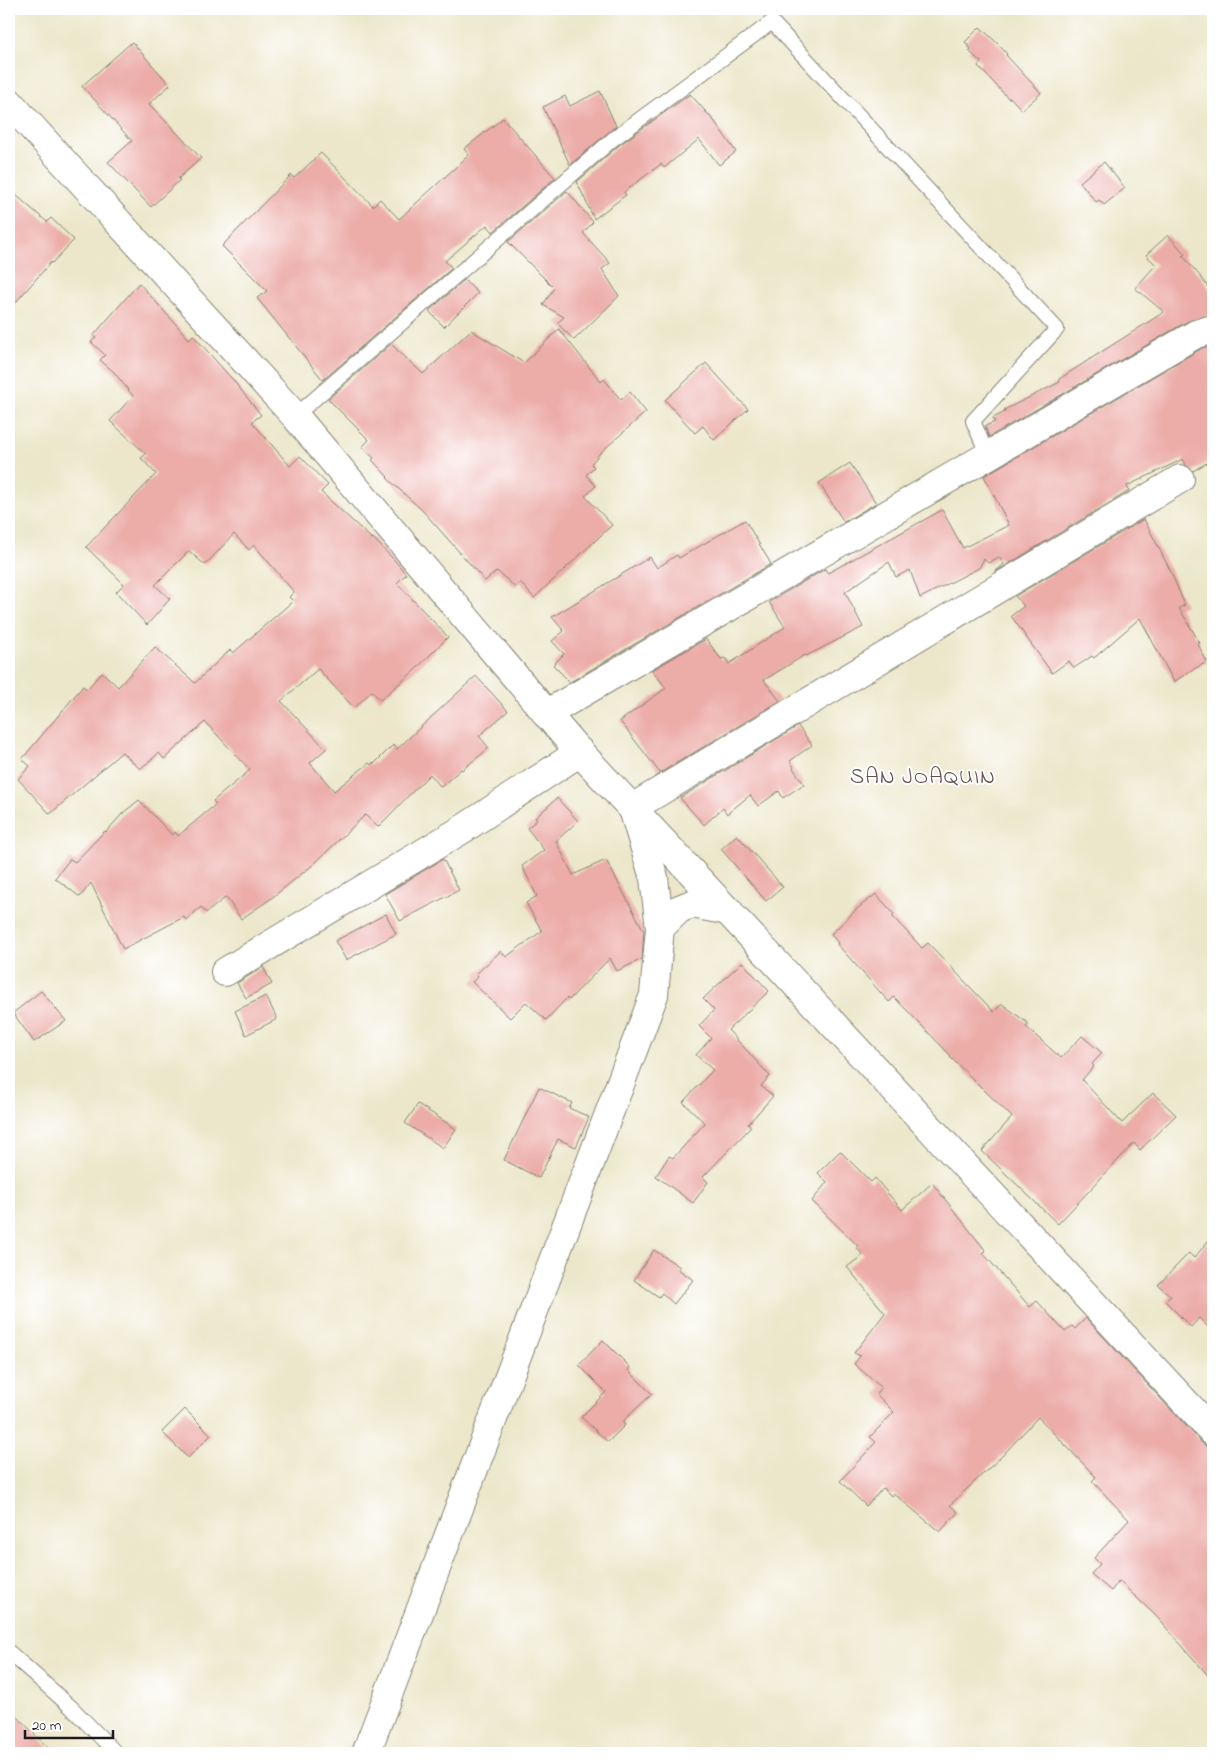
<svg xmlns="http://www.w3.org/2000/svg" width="1222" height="1762" font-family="'Indie Flower',sans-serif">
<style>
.building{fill:#ecaca8}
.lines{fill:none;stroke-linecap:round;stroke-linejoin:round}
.service-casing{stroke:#848273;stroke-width:16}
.minor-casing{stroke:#848273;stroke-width:30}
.tertiary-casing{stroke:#848273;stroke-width:30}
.service{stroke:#fff;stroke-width:14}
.minor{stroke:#fff;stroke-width:28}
.tertiary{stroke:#fff;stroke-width:28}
.labels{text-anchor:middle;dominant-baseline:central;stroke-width:4;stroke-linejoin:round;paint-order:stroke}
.quarter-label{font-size:22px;letter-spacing:1px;fill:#654e4d;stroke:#fff}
</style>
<rect width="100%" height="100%" fill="#fff"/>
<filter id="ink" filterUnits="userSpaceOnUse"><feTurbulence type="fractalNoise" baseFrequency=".02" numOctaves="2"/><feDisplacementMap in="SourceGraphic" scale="10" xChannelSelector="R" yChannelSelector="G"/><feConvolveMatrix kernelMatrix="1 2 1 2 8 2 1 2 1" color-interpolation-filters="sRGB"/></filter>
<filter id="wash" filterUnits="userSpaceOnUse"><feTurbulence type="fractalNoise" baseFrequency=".0096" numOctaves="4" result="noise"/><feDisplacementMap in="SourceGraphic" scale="20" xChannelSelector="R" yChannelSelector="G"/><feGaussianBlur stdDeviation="1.12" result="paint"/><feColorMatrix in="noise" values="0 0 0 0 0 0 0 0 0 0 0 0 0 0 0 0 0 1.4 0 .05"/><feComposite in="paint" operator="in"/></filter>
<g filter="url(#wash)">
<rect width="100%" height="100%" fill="#ece7ca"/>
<g id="blocks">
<g class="building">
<path d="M980 27 997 43 1007 54 1006 55 1041 93 1022 110 1010 97 1009 99 978 66 981 62 969 51 971 49 965 42Z"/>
<path d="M132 42 170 85 149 104 201 158 178 179 180 180 151 207 108 162 132 141 82 86Z"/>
<path d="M600 91 616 126 570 165 543 107 565 96 570 106Z"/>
<path d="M690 94 715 122 736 152 719 165 699 139 664 168 661 164 624 192 626 195 594 219 577 182 618 146Z"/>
<path d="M503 118 555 178 493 232 487 225 445 261 452 268 323 380 257 298 267 291 222 246 291 175 294 178 321 153 373 206 380 199 399 219 469 155 464 149Z"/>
<path d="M1104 162 1125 188 1104 205 1099 200 1096 202 1080 182Z"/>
<path d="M9 189 47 222 51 218 74 240 52 263 51 262 9 310Z"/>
<path d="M567 191 593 222 583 233 610 263 602 269 619 296 574 340 557 323 564 317 543 305 554 288 508 242Z"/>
<path d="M1168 235 1185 254 1183 256 1200 276 1213 294V314L1188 321 989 437 985 426 995 422 993 418 1005 412 1004 410 1060 382 1059 379 1164 312 1135 288 1156 265 1146 255Z"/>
<path d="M464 280 478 293 444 327 429 311Z"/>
<path d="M139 283 189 339 193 335 233 380 261 415 252 422 290 466 300 456 328 485 321 492 372 539 373 538 396 562 406 574 397 583 448 637 414 671 380 700 372 691 354 708 318 669 281 701 326 749 310 763 334 791 369 763 371 765 373 762 374 764 393 745 397 749 476 676 508 711 479 736 489 748 462 770 461 769 441 787 430 774 378 827 365 815 314 864 269 900 241 919 226 897 206 913 201 907 186 920 184 917 123 949 91 883 80 897 55 878 70 859 75 862 105 831 106 832 123 813 139 800 172 835 175 832 178 836 216 804 213 801 250 770 205 722 164 759 159 753 140 769 122 752 50 814 18 779 30 766 22 759 83 686 87 689 102 672 118 687 155 647 195 683 230 650 233 653 293 601 289 597 294 592 254 545 249 550 234 534 205 565 189 551 155 585 170 599 147 625 116 592 124 584 86 547 156 474 141 458 146 454 110 421 133 396 114 372 100 360 105 355 91 342 96 338 93 336Z"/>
<path d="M559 329 601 382 604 379 621 400 630 392 646 412 600 453 591 464 594 467 586 475 596 486 585 496 612 525 534 598 520 582 515 587 497 571 485 581 423 511 387 478 388 477 372 460 374 458 362 447 369 440 328 399 391 344 423 374 471 330 524 363Z"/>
<path d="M1213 345V459L1193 471 1186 465 1183 459 1127 486 1129 491 995 572 1004 564 999 557 988 563 984 559 979 568 920 598 910 570 896 577 889 562 845 592 863 627 806 656 805 655 764 680 780 701 660 773 620 721 666 688 652 670 706 639 721 659 725 658 729 664 785 627 769 602 825 569 828 573 942 510 963 548 1009 525 984 476 1202 348Z"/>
<path d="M706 363 748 409 714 440 703 426 695 433 665 400Z"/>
<path d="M850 463 876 503 844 522 819 483Z"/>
<path d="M1144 519 1170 570 1185 605 1179 608 1200 643 1198 644 1207 662 1190 671 1174 682 1140 618 1094 658 1092 656 1074 668 1069 661 1052 673 1011 616 1024 606 1015 596Z"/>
<path d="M745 520 771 564 570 682 553 665 564 654 552 641 564 631 552 617 650 557 657 568 677 555 679 558Z"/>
<path d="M798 726 812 745 790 761 794 767 793 768 804 784 783 798 779 791 758 806 750 795 727 814 723 808 704 825 680 798Z"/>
<path d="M557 798 578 821 556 841 573 875 606 860 644 931 642 959 617 971 610 958 569 1000 567 998 546 1020 526 1002 510 1018 472 982 478 977 476 974 501 951 506 957 542 931 526 903 537 896 522 866 544 850 527 828 537 820 535 818Z"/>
<path d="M737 835 783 887 766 901 721 849Z"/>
<path d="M443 859 459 890 400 921 385 894Z"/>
<path d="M876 894 894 914 892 916 922 948 928 943 994 1012 1002 1004 1029 1024 1026 1027 1061 1058 1082 1036 1102 1053 1092 1064 1094 1066 1082 1080 1122 1123 1153 1093 1176 1115 1140 1150 1134 1143 1058 1224 982 1151 1012 1117 950 1057 951 1056 894 997 889 1002 837 944 838 943 831 934 858 908Z"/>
<path d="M386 914 396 934 346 960 335 941Z"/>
<path d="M742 962 769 991 728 1030 770 1076 761 1086 773 1096 748 1124 751 1127 703 1177 708 1182 693 1203 656 1176 669 1156 673 1158 705 1123 683 1102 713 1070 696 1055 711 1038 699 1026 714 1010 703 999Z"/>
<path d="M263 967 272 984 246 998 237 983Z"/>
<path d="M41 991 66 1021 34 1042 13 1013Z"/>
<path d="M266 996 277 1019 246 1035 235 1011Z"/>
<path d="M539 1087 572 1103 569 1108 589 1117 576 1147 558 1139 539 1178 504 1160Z"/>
<path d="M418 1104 456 1129 443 1148 405 1123Z"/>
<path d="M840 1151 871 1182 875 1178 902 1210 932 1183 986 1251 983 1253 1030 1307 1037 1301 1065 1332 1072 1326 1075 1329 1086 1318 1202 1443 1208 1447H1213V1681L1155 1615 1119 1581 1111 1591 1091 1574 1100 1564 1094 1558 1129 1520 1092 1481 1096 1477 1038 1417 1003 1455 950 1505 958 1512 940 1532 893 1493 891 1496 883 1488 866 1506 840 1481 876 1442 870 1437 894 1412 876 1394 881 1387 854 1364 860 1356 854 1353 885 1313 847 1267 863 1255 857 1248 858 1246 812 1201 827 1182 818 1173Z"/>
<path d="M1213 1235V1332L1199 1318 1191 1327 1165 1301 1171 1296 1158 1285 1189 1253 1194 1258Z"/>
<path d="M654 1250 680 1267 678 1269 693 1280 674 1304 662 1293 659 1297 634 1280Z"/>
<path d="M603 1340 630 1367 628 1370 652 1394 622 1422 625 1425 608 1442 581 1417 606 1392 579 1365Z"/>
<path d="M185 1409 211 1435 188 1458 162 1432Z"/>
<path d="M9 1708 53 1753H9Z"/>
</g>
</g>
</g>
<g filter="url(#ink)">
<use href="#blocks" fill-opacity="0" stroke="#848273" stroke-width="1"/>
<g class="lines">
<defs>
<g id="service">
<path d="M295 416 613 139 772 22 1057 329 973 421 988 456"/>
<path d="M9 1652 72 1708 116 1753"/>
</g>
<g id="minor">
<path d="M632 808 1180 479"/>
<path d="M225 972 463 829 580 752"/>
</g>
<g id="tertiary">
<path d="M9 102 295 416 574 746 1213 1432"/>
<path d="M546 714 1196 334 1213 329"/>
<path d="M660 928 679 909 692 904 729 911"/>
<path d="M366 1753 654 995 660 928 654 878 635 816"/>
</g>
</defs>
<use href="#service" class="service-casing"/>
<use href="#minor" class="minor-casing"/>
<use href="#tertiary" class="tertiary-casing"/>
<use href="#service" class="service"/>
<use href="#minor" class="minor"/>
<use href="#tertiary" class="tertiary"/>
</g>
</g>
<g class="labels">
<g class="quarter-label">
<text x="923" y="778">SAN JOAQUIN</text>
</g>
</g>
<rect width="1222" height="1762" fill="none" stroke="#fff" stroke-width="30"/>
<path d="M25 1730v8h88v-8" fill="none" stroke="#1c1c1c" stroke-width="2.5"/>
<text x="32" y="1730" font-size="15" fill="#1c1c1c" stroke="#ffffff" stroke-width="4" paint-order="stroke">20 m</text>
</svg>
